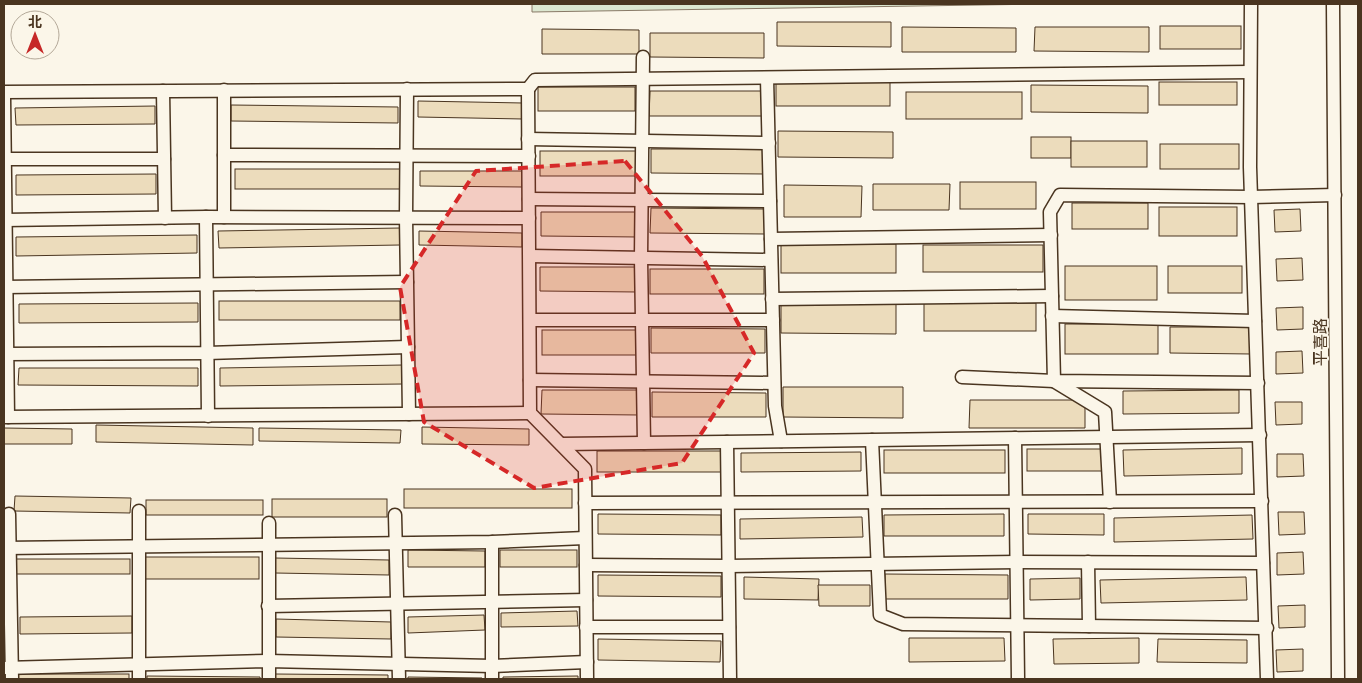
<svg xmlns="http://www.w3.org/2000/svg" width="1362" height="683" font-family="'Noto Sans','Noto Sans SC',sans-serif">
<style>
.green{fill:#dce7d0;stroke:#887966}
.building{fill:#ecdcbc;stroke:#4a3520}
.lines{fill:none;stroke-linecap:round;stroke-linejoin:round}
.minor-casing{stroke:#4a3520;stroke-width:15}
.minor{stroke:#fbf6e9;stroke-width:12}
.marked{fill:#d62828;fill-opacity:0.2;stroke:#d62828;stroke-width:4;stroke-dasharray:10 6;stroke-linejoin:round}
.labels{text-anchor:middle;dominant-baseline:central;stroke-width:4;stroke-linejoin:round;paint-order:stroke}
.street-label{font-size:16px;fill:#4a3520;stroke:#fbf6e9}
</style>
<rect width="100%" height="100%" fill="#fbf6e9"/>
<path class="green" d="M532 4H1045L532 12Z"/>
<g class="building">
<path d="M777 22H891V47L777 46Z"/>
<rect x="1160" y="26" width="81" height="23"/>
<path d="M902 27 1016 28V52H902Z"/>
<path d="M1035 27H1149V52L1034 51Z"/>
<path d="M542 29 639 30V54H542Z"/>
<path d="M650 33H764V58L650 57Z"/>
<rect x="776" y="80" width="114" height="26"/>
<rect x="1159" y="82" width="78" height="23"/>
<path d="M1031 85 1148 86V113L1031 112Z"/>
<rect x="538" y="87" width="97" height="24"/>
<path d="M650 91H764V116H649Z"/>
<rect x="906" y="92" width="116" height="27"/>
<path d="M418 101 523 103V119L418 117Z"/>
<path d="M231 105 398 107V123L231 121Z"/>
<path d="M155 106V124L16 125 15 108Z"/>
<path d="M778 131 893 132V158L778 157Z"/>
<rect x="1031" y="137" width="40" height="21"/>
<rect x="1071" y="141" width="76" height="26"/>
<rect x="1160" y="144" width="79" height="25"/>
<path d="M651 149H765V174L651 173Z"/>
<rect x="540" y="151" width="97" height="25"/>
<rect x="235" y="169" width="167" height="20"/>
<path d="M420 171H523L522 187 420 186Z"/>
<path d="M156 174V194L16 195V175Z"/>
<rect x="960" y="182" width="76" height="27"/>
<path d="M873 184H950L949 210H873Z"/>
<path d="M784 185 862 186 861 217H784Z"/>
<rect x="1072" y="203" width="76" height="26"/>
<rect x="1159" y="207" width="78" height="29"/>
<path d="M651 208 765 209V234L650 233Z"/>
<path d="M1300 209 1301 231 1275 232 1274 210Z"/>
<path d="M541 212H638V237L541 236Z"/>
<path d="M400 228V245L219 248 218 231Z"/>
<path d="M419 231 522 233V247L419 245Z"/>
<path d="M197 235V253L16 256V237Z"/>
<rect x="781" y="244" width="115" height="29"/>
<rect x="923" y="245" width="120" height="27"/>
<path d="M1302 258 1303 280 1277 281 1276 259Z"/>
<rect x="1065" y="266" width="92" height="34"/>
<rect x="1168" y="266" width="74" height="27"/>
<path d="M540 267H637V292L540 291Z"/>
<rect x="650" y="269" width="114" height="25"/>
<rect x="219" y="301" width="181" height="19"/>
<path d="M198 303V322L19 323V304Z"/>
<path d="M781 303 896 304V334L781 333Z"/>
<rect x="924" y="303" width="112" height="28"/>
<path d="M1303 307V329L1277 330 1276 308Z"/>
<rect x="1065" y="324" width="93" height="30"/>
<path d="M1170 327H1251V354L1170 353Z"/>
<path d="M651 328 765 329V353H651Z"/>
<rect x="542" y="330" width="97" height="25"/>
<path d="M1302 351 1303 373 1276 374V352Z"/>
<path d="M403 365V384L220 386V368Z"/>
<path d="M19 368H198V386L18 385Z"/>
<path d="M783 387H903V418L783 417Z"/>
<path d="M542 390H639V415L541 414Z"/>
<path d="M1239 390V413L1123 414V391Z"/>
<path d="M652 392 766 393V417H652Z"/>
<path d="M970 400H1085V428H969Z"/>
<path d="M1275 402H1302V424L1276 425Z"/>
<path d="M96 425 253 428V445L96 442Z"/>
<path d="M422 427 529 429V445L422 444Z"/>
<path d="M4 428 72 429V444H4Z"/>
<path d="M259 428 401 430 400 443 259 441Z"/>
<path d="M1242 448V474L1124 476 1123 450Z"/>
<rect x="1027" y="449" width="76" height="22"/>
<rect x="884" y="450" width="121" height="23"/>
<rect x="597" y="451" width="124" height="21"/>
<path d="M861 452V471L741 472V453Z"/>
<path d="M1277 454H1303L1304 476 1277 477Z"/>
<rect x="404" y="489" width="168" height="19"/>
<path d="M15 496 131 498 130 513 14 511Z"/>
<rect x="272" y="499" width="115" height="18"/>
<rect x="146" y="500" width="117" height="15"/>
<path d="M1278 512H1304L1305 534 1279 535Z"/>
<path d="M598 514 721 515V535L598 534Z"/>
<path d="M1004 514V536H884V515Z"/>
<path d="M1028 514H1104V535L1028 534Z"/>
<path d="M1252 515 1253 539 1114 542V518Z"/>
<path d="M862 517 863 537 740 539V519Z"/>
<path d="M408 550 485 551V567H408Z"/>
<rect x="500" y="550" width="77" height="17"/>
<path d="M1303 552 1304 574 1277 575V553Z"/>
<rect x="145" y="557" width="114" height="22"/>
<path d="M275 558 389 560V575L275 573Z"/>
<rect x="15" y="559" width="115" height="15"/>
<path d="M885 574 1008 575V599H885Z"/>
<path d="M598 575 721 576V597L598 596Z"/>
<path d="M744 577 819 579 818 600 744 599Z"/>
<path d="M1246 577 1247 600 1101 603 1100 580Z"/>
<path d="M1080 578V599L1030 600V579Z"/>
<path d="M818 585H870V606H819Z"/>
<path d="M1305 605V627L1279 628 1278 606Z"/>
<path d="M577 611 578 626 501 627V613Z"/>
<path d="M484 615 485 630 408 633V617Z"/>
<path d="M132 616V633L20 634V617Z"/>
<path d="M276 619 391 622V639L276 637Z"/>
<path d="M909 638H1004L1005 661 909 662Z"/>
<path d="M1139 638V663L1054 664 1053 639Z"/>
<path d="M598 639 721 641 720 662 598 660Z"/>
<path d="M1158 639 1247 640V663L1157 662Z"/>
<path d="M1303 649V671L1277 672 1276 650Z"/>
<rect x="16" y="674" width="113" height="5"/>
<path d="M275 674 388 675V679H275Z"/>
<path d="M147 676 260 677V679H147Z"/>
<path d="M578 676V679H503V677Z"/>
<path d="M408 677 482 678V679H408Z"/>
</g>
<g class="lines">
<defs>
<g id="minor">
<path d="M1251 4 1250 167 1267 679"/>
<path d="M1333 4 1338 679"/>
<path d="M643 57 641 258 644 443"/>
<path d="M767 78 775 406 781 441"/>
<path d="M407 89 406 217 409 414"/>
<path d="M528 89 535 80 1250 72"/>
<path d="M224 90V217"/>
<path d="M163 91 165 218"/>
<path d="M4 92 528 89 530 413 585 469 587 679"/>
<path d="M4 97 8 417"/>
<path d="M528 139 769 143"/>
<path d="M224 155 529 156"/>
<path d="M4 159H164"/>
<path d="M529 199 770 201"/>
<path d="M206 217 208 416"/>
<path d="M4 220 206 217 529 218"/>
<path d="M771 239 1051 235"/>
<path d="M530 256 771 260"/>
<path d="M4 287 407 282"/>
<path d="M772 299 1052 296"/>
<path d="M1052 316 1255 321"/>
<path d="M530 320H773"/>
<path d="M4 354 207 353 408 347"/>
<path d="M962 377 1054 381 1258 383"/>
<path d="M530 380 774 383"/>
<path d="M4 417 530 413"/>
<path d="M1015 438 1018 679"/>
<path d="M872 440 880 615 903 624 1267 628"/>
<path d="M727 442 730 679"/>
<path d="M561 444 1260 435"/>
<path d="M1110 502 1105 412 1054 381 1050 212 1060 195 1251 197 1335 195"/>
<path d="M585 503 1262 501"/>
<path d="M9 514 12 679"/>
<path d="M395 515 399 679"/>
<path d="M492 542V679"/>
<path d="M4 548 492 542 585 538"/>
<path d="M1088 562 1089 626"/>
<path d="M586 565 728 566 1017 562 1263 563"/>
<path d="M268 606 586 600"/>
<path d="M586 627H729"/>
<path d="M4 668 268 661 492 666 587 662"/>
<path d="M139 679V511"/>
<path d="M269 679V523"/>
</g>
</defs>
<use href="#minor" class="minor-casing"/>
<use href="#minor" class="minor"/>
</g>
<path class="marked" d="M625 161 702 256 754 353 682 463 534 488 424 422 400 287 476 171Z"/>
<g class="labels">
<g class="street-label">
<text transform="translate(1320 342) rotate(-90)">平喜路</text>
</g>
</g>
<rect width="1362" height="683" fill="none" stroke="#4a3520" stroke-width="10"/>
<g transform="translate(35 35)"><circle r="24" fill="#fbf6e9" stroke="#b4a999"/>
<path d="M0-4L9 19L0 12L-9 19Z" fill="#c62828"/>
<text y="-8" font-size="14" font-weight="bold" text-anchor="middle" fill="#4a3520">北</text>
</g>
</svg>
